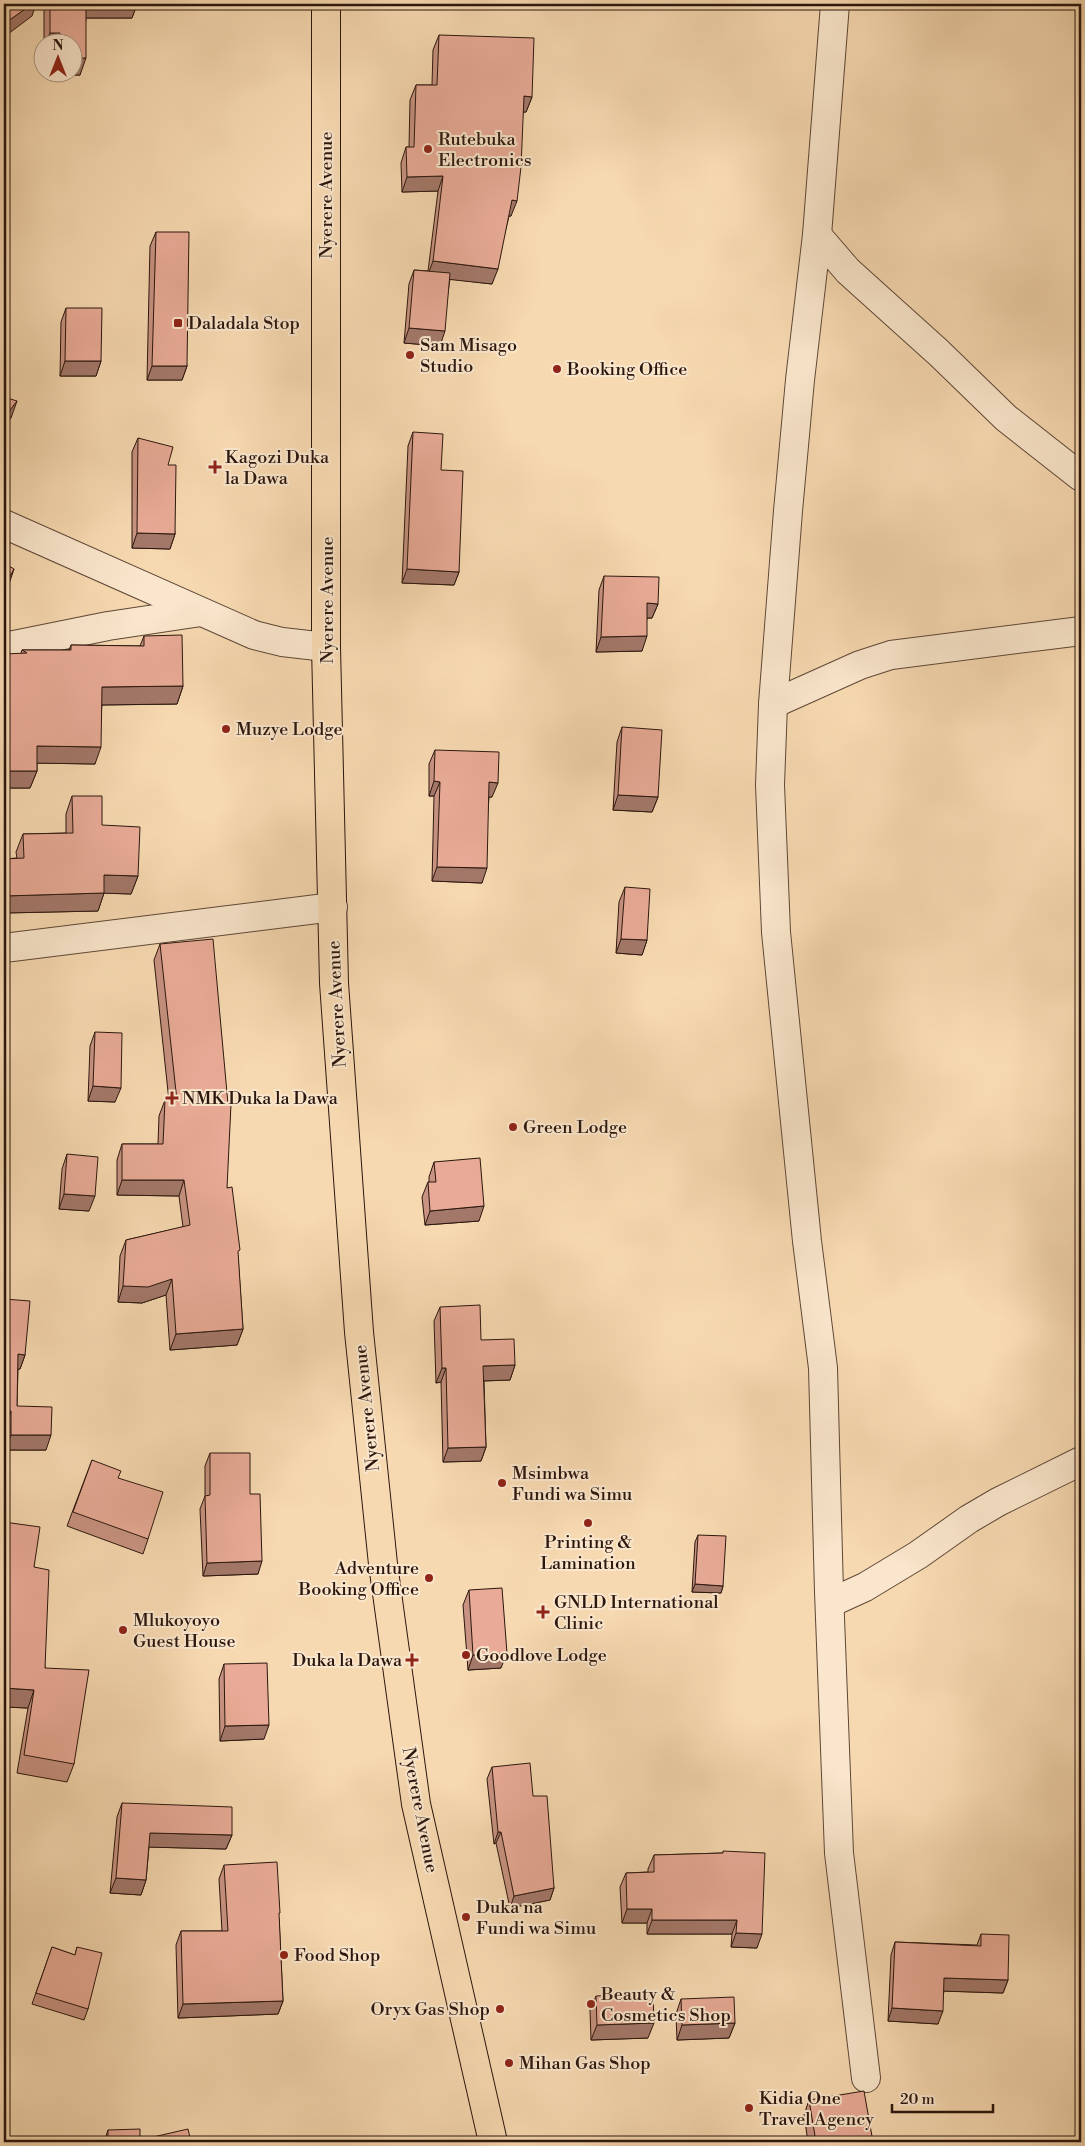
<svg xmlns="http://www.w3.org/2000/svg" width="1085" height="2146" font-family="'Libre Bodoni',serif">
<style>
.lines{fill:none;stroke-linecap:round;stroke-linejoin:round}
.minor-casing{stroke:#5e4737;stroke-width:30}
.primary-casing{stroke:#2b160e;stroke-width:30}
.minor{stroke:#fae6cc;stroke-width:28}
.primary{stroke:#f7d9b1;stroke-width:28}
.wall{fill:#c89382;stroke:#2b160e}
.shaded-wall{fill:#a3786a;stroke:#2b160e}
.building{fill:#e9ab97;stroke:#2b160e}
.poi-dot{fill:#8f2418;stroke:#fae6cc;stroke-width:2}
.labels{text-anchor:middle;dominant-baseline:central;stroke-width:4;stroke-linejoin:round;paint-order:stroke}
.poi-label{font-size:18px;fill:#2b160e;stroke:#fae6cc;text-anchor:start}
.street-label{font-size:18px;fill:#2b160e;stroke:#fae6cc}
</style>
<rect width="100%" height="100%" fill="#f7d9b1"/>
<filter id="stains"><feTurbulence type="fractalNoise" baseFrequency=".004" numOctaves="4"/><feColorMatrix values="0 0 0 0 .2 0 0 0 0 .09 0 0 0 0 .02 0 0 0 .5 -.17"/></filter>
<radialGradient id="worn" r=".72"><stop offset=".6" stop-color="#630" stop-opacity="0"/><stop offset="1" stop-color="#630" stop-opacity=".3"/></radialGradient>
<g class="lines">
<defs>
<g id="minor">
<path d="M835 4 817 235 800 380 788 511 773 704 770 785 776 932 807 1241 823 1368 829 1592 839 1853 866 2078"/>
<path d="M817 235 848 271 939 353 1006 418 1081 477"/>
<path d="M4 524 254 635 282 642 326 647"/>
<path d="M4 647 108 626 201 612"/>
<path d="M773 704 860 665 891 655 1081 631"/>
<path d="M4 948 333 907"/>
<path d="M830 1603 865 1587 918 1555 969 1519 998 1502 1081 1461"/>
</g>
<path id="primary" d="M326 4V647L334 983 359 1332 383 1564 416 1804 493 2142"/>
</defs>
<use href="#minor" class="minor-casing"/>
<use href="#primary" class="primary-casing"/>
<use href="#minor" class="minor"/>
<use href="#primary" class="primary"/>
</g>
<g class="wall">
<path d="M44 4H187H137L132 18H86L80 75H53V72H72V42H44Z"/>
<path d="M439 35 532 97 526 112H523L511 216H509L492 284 450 279 440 346 404 343 409 284 414 270 428 271 438 191 402 192 401 163 406 147H409L410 100 416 85H432L433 50Z"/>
<path d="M156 232 187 366 182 380H147L150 246Z"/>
<path d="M66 308 101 361 96 376H60L61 322Z"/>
<path d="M413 432 441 470 459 572 454 585 402 583 408 446Z"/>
<path d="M138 438 168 465 175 534 170 549 132 548V452Z"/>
<path d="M604 576 658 604 652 618H647L642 651 596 652 599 590Z"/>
<path d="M144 636 183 686 177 704 102 705 95 764 37 763V771L30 788H4L21 653 22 650H69L71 645 140 646Z"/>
<path d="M622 727 658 797 652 812 613 810 617 742Z"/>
<path d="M435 750 492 797H489L482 883 432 881 434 796H429V764Z"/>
<path d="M72 796 102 825 138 876 131 894 104 893 98 911 4 913V859L17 858 16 852 23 834 66 833V814Z"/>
<path d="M625 887 647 940 642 955 616 953 619 902Z"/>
<path d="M160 944 227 1188 238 1257 243 1329 237 1345 170 1350 166 1295 142 1303 118 1302 120 1256 126 1240 183 1227 179 1196 117 1195V1160L122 1144H158L159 1116 165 1100 169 1101 154 960Z"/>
<path d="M95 1032 115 1102 88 1101 90 1046Z"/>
<path d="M67 1154 89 1211 59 1209 62 1169Z"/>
<path d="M434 1162 479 1221 425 1225 422 1197 428 1182H429V1177Z"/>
<path d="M4 1299 25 1355 20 1369H18L17 1406 46 1450H5L6 1426Z"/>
<path d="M440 1307 481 1340 515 1365 510 1380 484 1381 486 1447 481 1461 443 1462 441 1382 436 1383 434 1321Z"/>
<path d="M210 1453 250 1494 258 1574 203 1576 200 1509 205 1496V1466Z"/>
<path d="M92 1460 118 1478 148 1539 143 1554 67 1526Z"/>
<path d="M4 1522 34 1567 45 1668 74 1764 67 1782 17 1773 28 1708 4 1707Z"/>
<path d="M698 1535 723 1586 721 1593 692 1592 695 1542Z"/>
<path d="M469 1590 501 1668 468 1670 463 1605Z"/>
<path d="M224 1664 264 1739 220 1741 219 1679Z"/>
<path d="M492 1767 533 1796 554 1888 550 1900 510 1908 496 1843 494 1844 487 1779Z"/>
<path d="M122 1803 232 1835 226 1849 149 1847 146 1880 141 1895 110 1893 117 1817Z"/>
<path d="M723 1853 757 1948 731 1947 732 1934H647V1923H622L620 1887 626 1873 648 1872V1869L654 1855Z"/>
<path d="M224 1865 279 1918 283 2001 278 2014 178 2018 176 1945 181 1931H222L219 1879Z"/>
<path d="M981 1934 1008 1980 1003 1993 944 1991 938 2024 888 2021 891 1955 895 1942 977 1945Z"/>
<path d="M52 1947 75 1955 77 1947 88 2009 84 2020 32 2004Z"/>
<path d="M596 1996 648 2038 591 2040 590 2010Z"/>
<path d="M681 1999 735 2023 729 2038 677 2040 676 2014Z"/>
<path d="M809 2100 873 2142H808L804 2115Z"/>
<path d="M108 2130 140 2140 191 2142H104Z"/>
</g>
<g class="shaded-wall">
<path d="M32 4H36L32 16 4 37V24Z"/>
<path d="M85 4H187H137L132 18H80Z"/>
<path d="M50 33H60L56 42H46Z"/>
<path d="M72 58H86L80 75H53L54 72H72Z"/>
<path d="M524 96 532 97 526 112H518Z"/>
<path d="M443 176 438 191 402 192 407 177Z"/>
<path d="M512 200 517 201 511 216H506Z"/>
<path d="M433 261 498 269 492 284 427 277Z"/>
<path d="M409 328 445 331 440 346 404 343Z"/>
<path d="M65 361H101L96 376H60Z"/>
<path d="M152 366H187L182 380H147Z"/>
<path d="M17 401 11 418 4 427V418Z"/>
<path d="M137 533 175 534 170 549 132 548Z"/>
<path d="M14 569 9 584 4 592V587Z"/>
<path d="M407 569 459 572 454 585 402 583Z"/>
<path d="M647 603 658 604 652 618H642Z"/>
<path d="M647 636 642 651 596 652 601 637Z"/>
<path d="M183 686 177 704 96 705 102 687Z"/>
<path d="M37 746 101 747 95 764 30 763Z"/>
<path d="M4 771H37L30 788H4Z"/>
<path d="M434 781 440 782 434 796H429Z"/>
<path d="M489 782 498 783 492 797H484Z"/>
<path d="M618 795 658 797 652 812 613 810Z"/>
<path d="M437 867 487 868 482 883 432 881Z"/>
<path d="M104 875 138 876 131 894 97 893Z"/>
<path d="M104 893 98 911 4 913V896Z"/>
<path d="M621 939 647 940 642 955 616 953Z"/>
<path d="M93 1086 121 1088 115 1102 88 1101Z"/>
<path d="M122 1180H184L179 1196 117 1195Z"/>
<path d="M64 1194 95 1196 89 1211 59 1209Z"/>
<path d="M484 1206 479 1221 425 1225 430 1211Z"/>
<path d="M172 1279 166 1295 142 1303 118 1302 123 1286Z"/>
<path d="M243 1329 237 1345 170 1350 176 1334Z"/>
<path d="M18 1354 25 1355 20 1369H13Z"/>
<path d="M515 1365 510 1380 478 1381 483 1366Z"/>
<path d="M442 1368H446L441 1382 436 1383Z"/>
<path d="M4 1411H11L6 1426H4Z"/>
<path d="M11 1435H51L46 1450H5Z"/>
<path d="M486 1447 481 1461 443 1462 448 1448Z"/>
<path d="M262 1561 258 1574 203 1576 207 1563Z"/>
<path d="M695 1584 723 1586 721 1593 692 1592Z"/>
<path d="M507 1653 501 1668 468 1670 473 1655Z"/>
<path d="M4 1688 34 1690 28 1708 4 1707Z"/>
<path d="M269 1725 264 1739 220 1741 225 1726Z"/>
<path d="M498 1832H501L496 1843 494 1844Z"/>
<path d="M150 1833 232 1835 226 1849 145 1847Z"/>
<path d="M116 1878 146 1880 141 1895 110 1893Z"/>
<path d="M554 1888 550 1900 510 1908 514 1896Z"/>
<path d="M627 1909H652L647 1923H622Z"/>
<path d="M652 1920H737L732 1934H647Z"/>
<path d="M736 1933 762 1934 757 1948 731 1947Z"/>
<path d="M944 1978 1008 1980 1003 1993 940 1991Z"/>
<path d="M283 2001 278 2014 178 2018 183 2004Z"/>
<path d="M892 2008 943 2011 938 2024 888 2021Z"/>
<path d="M654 2023 648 2038 591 2040 597 2025Z"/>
<path d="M735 2023 729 2038 677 2040 682 2025Z"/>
</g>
<g class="building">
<path d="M4 4H32L4 24Z"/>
<path d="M50 4H86V58H72V42H59L60 33H50Z"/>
<path d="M439 35 534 38 532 97 524 96 521 167 517 201 512 200 498 269 433 261 443 176 407 177 406 147H414L416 85H437Z"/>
<path d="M156 232H189L187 366H152Z"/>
<path d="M414 270 450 273 445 331 409 328Z"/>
<path d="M66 308H102L101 361H65Z"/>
<path d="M4 397 17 401 4 418Z"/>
<path d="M413 432 443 434 441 470 463 471 459 572 407 569Z"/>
<path d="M138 438 173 447 168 465H176L175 534 137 533Z"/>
<path d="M4 563 14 569 4 587Z"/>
<path d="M604 576 659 577 658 604 647 603V636L601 637Z"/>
<path d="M182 635 183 686 102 687 101 747 37 746V771H4V654L27 653 22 650H71V645L144 646V636Z"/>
<path d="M622 727 662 730 658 797 618 795Z"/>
<path d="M435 750 499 752 498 783 489 782 487 868 437 867 440 782 434 781Z"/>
<path d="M72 796H102V825L140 827 138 876 104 875V893L4 896V859L24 858 23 834 73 833Z"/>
<path d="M625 887 650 889 647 940 621 939Z"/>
<path d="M213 939 228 1104H231L227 1188 232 1187 240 1250 238 1251 243 1329 176 1334 172 1279 148 1287 123 1286 126 1240 190 1225 184 1180H122V1144H163L165 1100 177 1101 160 944Z"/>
<path d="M95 1032 122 1033 121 1088 93 1086Z"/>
<path d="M67 1154 98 1157 95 1196 64 1194Z"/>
<path d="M480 1158 484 1206 430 1211 428 1182H436L434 1162Z"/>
<path d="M4 1299 30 1301 25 1355 18 1354 17 1406 52 1407 51 1435H11V1411H4Z"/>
<path d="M480 1305 481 1340 514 1339 515 1365 483 1366 486 1447 448 1448 446 1368H442L440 1307Z"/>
<path d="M210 1453H250V1494H260L262 1561 207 1563 205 1496 210 1495Z"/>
<path d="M92 1460 121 1471 118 1478 163 1492 148 1539 73 1512Z"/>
<path d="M4 1522 40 1527 34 1567 49 1570 45 1668 89 1670 74 1764 24 1755 34 1690 4 1688Z"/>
<path d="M698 1535 726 1536 723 1586 695 1584Z"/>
<path d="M502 1588 507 1653 473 1655 469 1590Z"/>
<path d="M267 1663 269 1725 225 1726 224 1664Z"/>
<path d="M530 1763 533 1796H547L554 1888 514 1896 501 1832H498L492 1767Z"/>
<path d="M122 1803 232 1807V1835L150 1833 146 1880 116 1878Z"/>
<path d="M723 1851 765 1853 762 1934 736 1933 737 1920H652V1909H627L626 1873 654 1872V1855L723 1853Z"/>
<path d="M277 1862 280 1913H279L283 2001 183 2004 181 1931H228L224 1865Z"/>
<path d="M981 1934 1009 1935 1008 1980 944 1978 943 2011 892 2008 895 1942 981 1946Z"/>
<path d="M52 1947 75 1955 77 1947 102 1953 88 2009 36 1993Z"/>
<path d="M653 1993 654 2023 597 2025 596 1996Z"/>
<path d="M734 1997 735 2023 682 2025 681 1999Z"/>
<path d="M864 2091 873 2142H816L809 2100Z"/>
<path d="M140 2129V2140L188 2129 191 2142H108V2130Z"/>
</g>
<g class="poi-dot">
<circle cx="428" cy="149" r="5"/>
<rect x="173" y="318" width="10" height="10" rx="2.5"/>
<circle cx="410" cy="355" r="5"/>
<circle cx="557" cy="369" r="5"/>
<path d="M212.5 459.5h5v5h5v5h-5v5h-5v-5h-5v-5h5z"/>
<circle cx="226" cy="729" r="5"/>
<path d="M169.5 1090.5h5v5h5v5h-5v5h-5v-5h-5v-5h5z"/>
<circle cx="513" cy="1127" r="5"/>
<circle cx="502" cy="1483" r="5"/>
<circle cx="588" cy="1523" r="5"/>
<circle cx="429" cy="1578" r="5"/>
<path d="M540.5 1604.5h5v5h5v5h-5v5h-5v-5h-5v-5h5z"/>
<circle cx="123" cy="1630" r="5"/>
<circle cx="466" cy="1655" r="5"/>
<path d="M409.5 1652.5h5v5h5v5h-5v5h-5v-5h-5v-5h5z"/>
<circle cx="466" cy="1917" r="5"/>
<circle cx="284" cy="1955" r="5"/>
<circle cx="591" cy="2004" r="5"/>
<circle cx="500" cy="2009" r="5"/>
<circle cx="509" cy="2063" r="5"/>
<circle cx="749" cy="2108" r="5"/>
</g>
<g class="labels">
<g class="poi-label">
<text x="438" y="139">Rutebuka<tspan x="438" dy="21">Electronics</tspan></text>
<text x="188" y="323">Daladala Stop</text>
<text x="420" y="345">Sam Misago<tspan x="420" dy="21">Studio</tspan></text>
<text x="567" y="369">Booking Office</text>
<text x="225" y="457">Kagozi Duka<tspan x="225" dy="21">la Dawa</tspan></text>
<text x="236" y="729">Muzye Lodge</text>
<text x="182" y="1098">NMK Duka la Dawa</text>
<text x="523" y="1127">Green Lodge</text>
<text x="512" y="1473">Msimbwa<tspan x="512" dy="21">Fundi wa Simu</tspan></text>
<text x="588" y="1542" text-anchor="middle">Printing &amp;<tspan x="588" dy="21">Lamination</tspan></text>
<text x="419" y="1568" text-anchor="end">Adventure<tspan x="419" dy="21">Booking Office</tspan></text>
<text x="554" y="1602">GNLD International<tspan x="554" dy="21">Clinic</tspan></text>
<text x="133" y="1620">Mlukoyoyo<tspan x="133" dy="21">Guest House</tspan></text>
<text x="476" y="1655">Goodlove Lodge</text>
<text x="402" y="1660" text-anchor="end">Duka la Dawa</text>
<text x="476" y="1907">Duka na<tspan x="476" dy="21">Fundi wa Simu</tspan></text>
<text x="294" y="1955">Food Shop</text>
<text x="601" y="1994">Beauty &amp;<tspan x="601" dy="21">Cosmetics Shop</tspan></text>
<text x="490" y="2009" text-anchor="end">Oryx Gas Shop</text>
<text x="519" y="2063">Mihan Gas Shop</text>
<text x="759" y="2098">Kidia One<tspan x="759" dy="21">Travel Agency</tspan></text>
</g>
<g class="street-label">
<text transform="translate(326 195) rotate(-90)">Nyerere Avenue</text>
<text transform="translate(327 600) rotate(-90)">Nyerere Avenue</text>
<text transform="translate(337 1004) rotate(-93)">Nyerere Avenue</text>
<text transform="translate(367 1408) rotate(-96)">Nyerere Avenue</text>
<text transform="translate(420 1810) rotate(79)">Nyerere Avenue</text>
</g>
</g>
<rect width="1085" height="2146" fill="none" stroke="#f7d9b1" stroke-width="20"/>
<rect x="5" y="5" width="1075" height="2136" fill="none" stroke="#2b160e" stroke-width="2.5"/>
<rect x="10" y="10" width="1065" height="2126" fill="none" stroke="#2b160e"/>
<g transform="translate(58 58)"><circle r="24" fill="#fae6cc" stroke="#a79380"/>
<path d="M0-4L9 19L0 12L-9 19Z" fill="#8f2418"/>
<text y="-8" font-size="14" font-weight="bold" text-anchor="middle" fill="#2b160e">N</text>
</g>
<path d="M892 2104v8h101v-8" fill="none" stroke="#2b160e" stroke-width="2.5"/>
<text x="900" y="2104" font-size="15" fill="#2b160e" stroke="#fae6cc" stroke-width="4" paint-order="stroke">20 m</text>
<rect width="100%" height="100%" filter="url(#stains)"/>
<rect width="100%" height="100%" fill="url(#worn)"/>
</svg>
